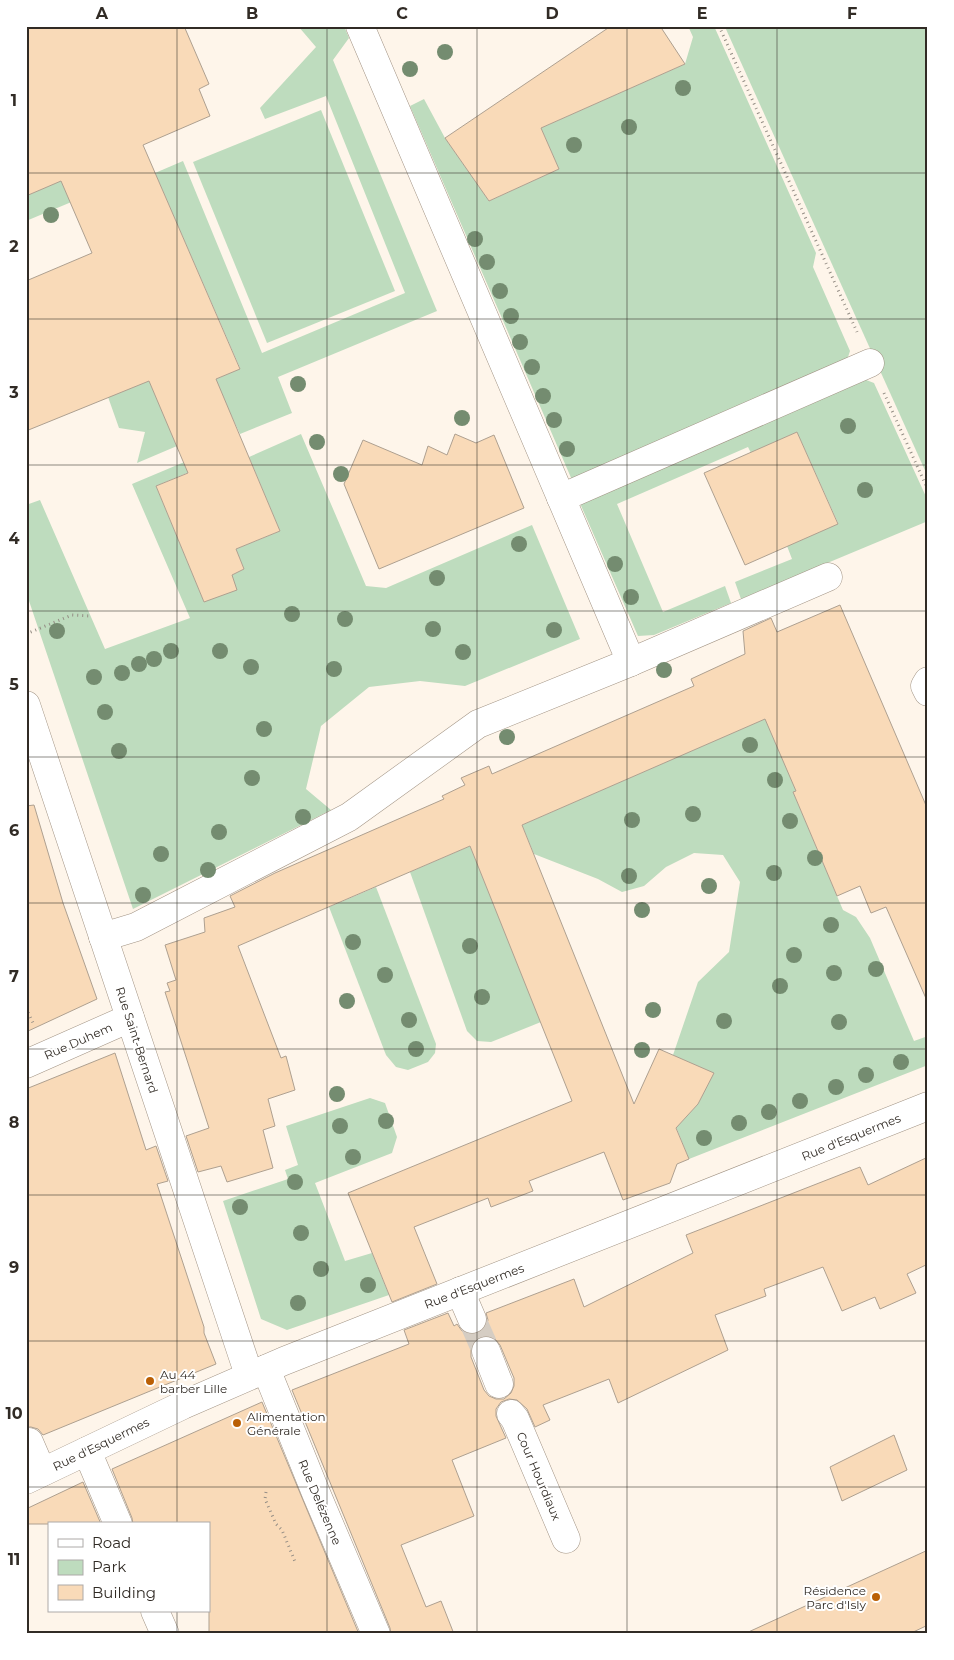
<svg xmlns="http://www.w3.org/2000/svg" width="954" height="1660" font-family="Montserrat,sans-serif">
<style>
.green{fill:#bedcbe}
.building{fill:#f9dab8;stroke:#aea090;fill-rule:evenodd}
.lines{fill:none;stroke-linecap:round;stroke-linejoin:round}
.minor-tunnel{stroke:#d5cdc3;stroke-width:28;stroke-dasharray:28 14;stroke-linecap:butt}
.minor-casing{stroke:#a29485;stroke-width:29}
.path{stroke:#958e85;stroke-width:3;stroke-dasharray:1 4;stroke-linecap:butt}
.minor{stroke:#fff;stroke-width:28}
.tree{fill:#748c70}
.grid{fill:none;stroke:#312b25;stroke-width:1;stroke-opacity:0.55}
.poi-dot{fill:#ba5f05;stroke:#fff;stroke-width:2}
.labels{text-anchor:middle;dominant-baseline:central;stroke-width:4;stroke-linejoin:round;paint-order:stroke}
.street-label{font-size:12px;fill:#312b25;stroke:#fff}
.poi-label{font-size:12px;fill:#312b25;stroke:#fff;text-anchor:start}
.neatline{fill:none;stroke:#312b25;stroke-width:2}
.grid-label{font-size:16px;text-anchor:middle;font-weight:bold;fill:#312b25}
</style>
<rect width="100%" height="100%" fill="#fef5ea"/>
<g class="green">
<path d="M298 26H344L349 38 333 60 437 311 278 377 292 413 240 434 231 415 212 381 240 368 155 173 183 161 262 353 405 293 326 96 265 119 260 108 316 47Z"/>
<path d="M688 26H714L816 253 813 267 850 351 847 360 572 480 410 106 424 99 445 138 489 201 559 169 541 128 685 64 693 37Z"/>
<path d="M928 26V477L725 27Z"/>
<path d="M321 110 395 291 267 343 193 162Z"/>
<path d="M71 176 81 198 26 221V196Z"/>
<path d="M141 362 177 446 137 463 145 432 119 428 108 397Z"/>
<path d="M861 378 874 383 928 501V521L741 599 735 582 792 559 787 546 838 523 797 432 751 453 748 447 617 504 663 612 725 586 731 603 654 635 638 636 579 501Z"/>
<path d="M301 434 366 586 386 588 532 525 580 639 465 686 420 681 369 687 321 726 306 789 331 810 133 909 26 592V505L40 500 105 649 190 618 132 484 201 455 206 465 156 486 204 602 232 575 244 569 236 549 280 531 249 457Z"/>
<path d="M771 716 796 791 793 792 837 896 843 910 856 917 870 938 914 1041 928 1036V1065L689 1159 676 1127 698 1104 711 1078 673 1055 698 982 729 952 740 882 723 855 694 853 666 867 644 886 622 892 598 879 534 854 522 825Z"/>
<path d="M470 846 541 1022 491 1042 477 1041 467 1031 410 872Z"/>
<path d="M376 887 436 1044 435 1053 428 1062 408 1070 396 1067 386 1055 329 907Z"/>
<path d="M370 1098 385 1103 397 1137 392 1153 315 1183 345 1261 372 1253 389 1295 287 1330 261 1319 223 1201 288 1179 285 1170 298 1165 286 1126Z"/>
</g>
<g class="building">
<path d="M26 26H184L209 84 199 89 210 116 143 145 240 369 216 379 280 531 236 549 244 569 232 575 237 590 204 602 156 486 188 473 149 381 26 431V281L92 253 61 181 26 196Z"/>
<path d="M611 26H660L685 64 541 128 559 169 489 201 445 138Z"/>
<path d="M797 432 838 524 745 565 704 473Z"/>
<path d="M455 434 476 443 494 435 524 508 379 569 344 484 363 440 422 465 428 446 447 455Z"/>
<path d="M840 605 928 810V1003L886 907 871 913 860 886 837 896 793 792 796 791 765 719 522 825 634 1104 659 1049 714 1073 698 1104 676 1128 689 1159 677 1164 670 1183 623 1200 604 1152 529 1181 533 1191 491 1207 488 1198 414 1227 437 1284 392 1302 348 1193 572 1101 470 846 238 946 281 1058 286 1056 295 1090 268 1099 275 1126 263 1130 273 1168 227 1182 221 1166 198 1172 186 1136 209 1128 165 992 170 991 167 983 176 980 165 945 205 932 204 918 235 907 230 896 275 873 444 799 442 796 465 785 461 778 489 766 492 774 694 686 691 679 745 654 743 631 771 618 777 632Z"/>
<path d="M34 805 63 903 97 999 26 1032V806Z"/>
<path d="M115 1053 146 1150 156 1146 168 1181 157 1184 204 1327V1333L216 1364 43 1435 38 1429 31 1427H26V1089Z"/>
<path d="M928 1157V1264L907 1274 916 1293 880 1309 875 1297 842 1311 823 1267 764 1289 766 1296 715 1315 728 1350 618 1403 609 1379 543 1405 550 1420 535 1427 527 1409 517 1400 509 1399 501 1402 496 1409V1416L506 1438 452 1460 474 1516 401 1545 426 1607 441 1601 454 1634H391L390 1628 292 1390 409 1344 404 1330 448 1313 454 1326 457 1324 462 1331 470 1334H478L485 1328 488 1320 486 1313 574 1279 584 1307 693 1253 686 1235 860 1167 868 1185ZM488 1336 495 1339 500 1345 514 1378V1386L511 1393 504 1399H496L489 1396 484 1390 471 1357V1349L474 1342 480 1337Z"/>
<path d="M262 1402 359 1634H209V1524H133L132 1518 112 1469Z"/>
<path d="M894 1435 907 1470 842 1501 830 1467Z"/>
<path d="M83 1482 101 1524H26V1509Z"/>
<path d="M928 1550V1625L909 1634H744Z"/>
</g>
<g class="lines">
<path class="minor-tunnel" d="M472 1319 486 1351"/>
<defs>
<g id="minor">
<path d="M360 26 631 662"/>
<path d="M561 498 870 363"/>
<path d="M928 681 925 686 928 692"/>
<path d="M26 705 249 1375"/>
<path d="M103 937 136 927 349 817 478 724 631 662 828 577"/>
<path d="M26 1064 130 1018"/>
<path d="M460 1291 472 1319"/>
<path d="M486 1351 499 1384"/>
<path d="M266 1369 316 1493 376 1634"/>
<path d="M511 1414 515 1419 566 1539"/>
<path d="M29 1442 42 1472"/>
<path d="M87 1451 118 1524"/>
<path d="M26 1480 183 1405 284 1361 928 1106"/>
<path d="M155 1611 165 1634"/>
</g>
</defs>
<use href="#minor" class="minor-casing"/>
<g class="path">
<path d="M719 26 857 332"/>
<path d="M884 393 928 490"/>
<path d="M26 634 72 615 90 616"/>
<path d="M26 1008 34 1025"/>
<path d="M266 1492 265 1499 276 1524 282 1530 296 1564"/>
</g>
<use href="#minor" class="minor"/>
</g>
<g class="tree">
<circle cx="445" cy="52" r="8"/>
<circle cx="410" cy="69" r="8"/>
<circle cx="683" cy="88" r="8"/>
<circle cx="629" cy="127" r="8"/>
<circle cx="574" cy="145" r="8"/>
<circle cx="51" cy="215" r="8"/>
<circle cx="475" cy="239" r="8"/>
<circle cx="487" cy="262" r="8"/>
<circle cx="500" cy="291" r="8"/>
<circle cx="511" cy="316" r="8"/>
<circle cx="520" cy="342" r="8"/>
<circle cx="532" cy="367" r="8"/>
<circle cx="298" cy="384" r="8"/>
<circle cx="543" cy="396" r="8"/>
<circle cx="462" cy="418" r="8"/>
<circle cx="554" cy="420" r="8"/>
<circle cx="848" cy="426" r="8"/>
<circle cx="317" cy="442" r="8"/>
<circle cx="567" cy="449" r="8"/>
<circle cx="341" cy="474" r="8"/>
<circle cx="865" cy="490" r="8"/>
<circle cx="519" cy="544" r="8"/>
<circle cx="615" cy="564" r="8"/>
<circle cx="437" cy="578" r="8"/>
<circle cx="631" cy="597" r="8"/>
<circle cx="292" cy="614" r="8"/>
<circle cx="345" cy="619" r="8"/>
<circle cx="433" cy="629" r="8"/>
<circle cx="554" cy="630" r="8"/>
<circle cx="57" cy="631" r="8"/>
<circle cx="171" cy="651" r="8"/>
<circle cx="220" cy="651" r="8"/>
<circle cx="463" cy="652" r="8"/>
<circle cx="154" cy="659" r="8"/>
<circle cx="139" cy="664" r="8"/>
<circle cx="251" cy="667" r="8"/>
<circle cx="334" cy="669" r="8"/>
<circle cx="664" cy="670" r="8"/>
<circle cx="122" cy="673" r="8"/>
<circle cx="94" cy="677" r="8"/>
<circle cx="105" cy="712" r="8"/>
<circle cx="264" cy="729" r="8"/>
<circle cx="507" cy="737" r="8"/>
<circle cx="750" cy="745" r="8"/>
<circle cx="119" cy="751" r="8"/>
<circle cx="252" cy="778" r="8"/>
<circle cx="775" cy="780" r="8"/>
<circle cx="693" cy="814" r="8"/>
<circle cx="303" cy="817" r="8"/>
<circle cx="632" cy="820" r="8"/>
<circle cx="790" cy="821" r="8"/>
<circle cx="219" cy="832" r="8"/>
<circle cx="161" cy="854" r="8"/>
<circle cx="815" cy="858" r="8"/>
<circle cx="208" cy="870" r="8"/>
<circle cx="774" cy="873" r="8"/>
<circle cx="629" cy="876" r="8"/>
<circle cx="709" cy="886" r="8"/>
<circle cx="143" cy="895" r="8"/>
<circle cx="642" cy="910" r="8"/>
<circle cx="831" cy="925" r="8"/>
<circle cx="353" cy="942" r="8"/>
<circle cx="470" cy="946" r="8"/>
<circle cx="794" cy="955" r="8"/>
<circle cx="876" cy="969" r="8"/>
<circle cx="834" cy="973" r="8"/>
<circle cx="385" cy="975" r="8"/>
<circle cx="780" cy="986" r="8"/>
<circle cx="482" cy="997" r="8"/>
<circle cx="347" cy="1001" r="8"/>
<circle cx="653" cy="1010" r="8"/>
<circle cx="409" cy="1020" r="8"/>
<circle cx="724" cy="1021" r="8"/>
<circle cx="839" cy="1022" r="8"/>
<circle cx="416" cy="1049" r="8"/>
<circle cx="642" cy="1050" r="8"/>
<circle cx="901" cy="1062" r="8"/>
<circle cx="866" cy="1075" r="8"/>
<circle cx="836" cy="1087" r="8"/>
<circle cx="337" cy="1094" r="8"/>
<circle cx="800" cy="1101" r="8"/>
<circle cx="769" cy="1112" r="8"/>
<circle cx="386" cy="1121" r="8"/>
<circle cx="739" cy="1123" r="8"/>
<circle cx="340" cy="1126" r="8"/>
<circle cx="704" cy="1138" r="8"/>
<circle cx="353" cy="1157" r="8"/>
<circle cx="295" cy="1182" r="8"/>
<circle cx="240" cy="1207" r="8"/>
<circle cx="301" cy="1233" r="8"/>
<circle cx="321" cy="1269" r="8"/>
<circle cx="368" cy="1285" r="8"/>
<circle cx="298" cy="1303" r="8"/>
</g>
<path class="grid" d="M177 26V1524M327 26V1634M477 26V1634M627 26V1634M777 26V1634M26 173H928M26 319H928M26 465H928M26 611H928M26 757H928M26 903H928M26 1049H928M26 1195H928M26 1341H928M26 1487H928M177 1611V1634"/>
<g class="poi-dot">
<circle cx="150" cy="1381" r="5"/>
<circle cx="237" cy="1423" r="5"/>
<circle cx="876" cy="1597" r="5"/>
</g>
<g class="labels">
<g class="street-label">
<text transform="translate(137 1040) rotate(72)">Rue Saint-Bernard</text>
<text transform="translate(78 1041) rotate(-24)">Rue Duhem</text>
<text transform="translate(851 1137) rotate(-22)">Rue d'Esquermes</text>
<text transform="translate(474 1286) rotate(-21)">Rue d'Esquermes</text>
<text transform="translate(101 1444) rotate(-26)">Rue d'Esquermes</text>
<text transform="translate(539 1476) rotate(67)">Cour Hourdiaux</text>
<text transform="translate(320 1502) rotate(67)">Rue Delézenne</text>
</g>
<g class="poi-label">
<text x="160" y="1374">Au 44<tspan x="160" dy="14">barber Lille</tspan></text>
<text x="247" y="1416">Alimentation<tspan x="247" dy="14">Générale</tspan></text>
<text x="866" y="1590" text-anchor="end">Résidence<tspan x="866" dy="14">Parc d'Isly</tspan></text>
</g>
</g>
<rect width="954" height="1660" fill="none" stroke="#ffffff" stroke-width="55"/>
<rect x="48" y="1522" width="162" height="90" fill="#ffffff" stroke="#adaaa8"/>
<rect x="58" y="1539" width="25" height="8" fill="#ffffff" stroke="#adaaa8"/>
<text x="92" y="1548" font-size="15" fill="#312b25">Road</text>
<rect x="58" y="1560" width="25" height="15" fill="#bedcbe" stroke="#adaaa8"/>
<text x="92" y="1572" font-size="15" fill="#312b25">Park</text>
<rect x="58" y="1585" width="25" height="15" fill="#f9dab8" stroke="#adaaa8"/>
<text x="92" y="1598" font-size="15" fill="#312b25">Building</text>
<rect x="28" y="28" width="898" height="1604" class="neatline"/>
<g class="grid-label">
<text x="102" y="19">A</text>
<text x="252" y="19">B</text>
<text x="402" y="19">C</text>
<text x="552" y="19">D</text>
<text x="702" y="19">E</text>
<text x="852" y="19">F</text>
<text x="14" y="106">1</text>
<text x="14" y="252">2</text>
<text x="14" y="398">3</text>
<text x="14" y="544">4</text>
<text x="14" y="690">5</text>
<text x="14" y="836">6</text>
<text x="14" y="982">7</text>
<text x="14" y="1128">8</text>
<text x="14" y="1273">9</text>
<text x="14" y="1419">10</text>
<text x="14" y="1565">11</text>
</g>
</svg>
